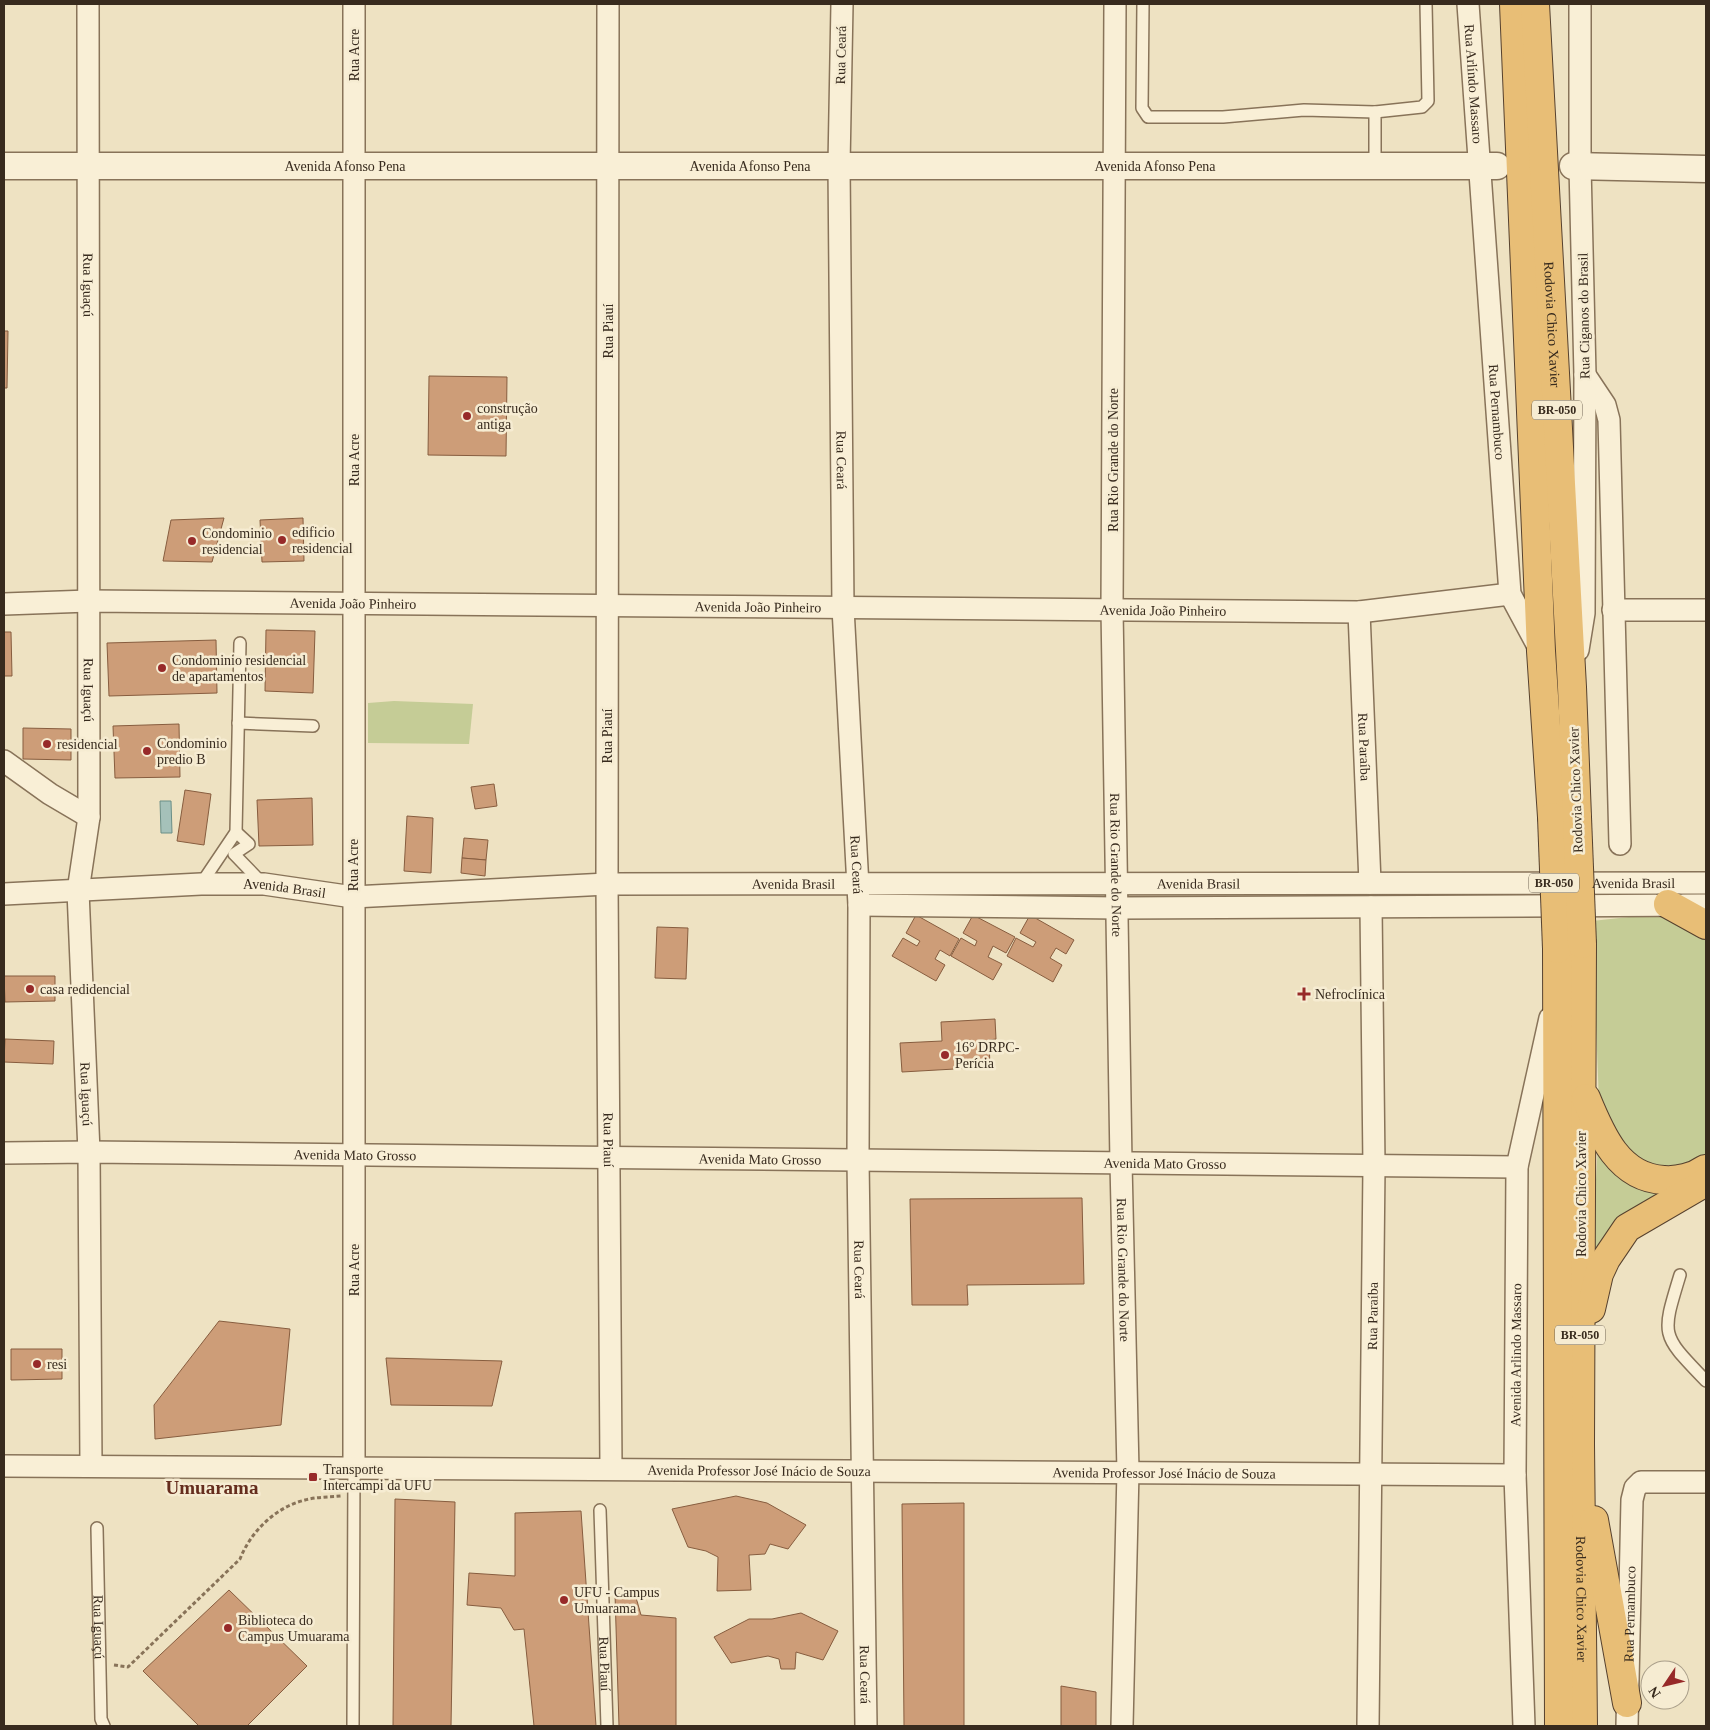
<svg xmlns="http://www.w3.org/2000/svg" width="1710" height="1730" font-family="'Times New Roman',serif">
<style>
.green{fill:#c5cc96}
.water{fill:#a5c1b9;stroke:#6b8f87}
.building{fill:#cd9d78;stroke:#875d3f}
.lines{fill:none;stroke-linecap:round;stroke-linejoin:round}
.service-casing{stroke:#887359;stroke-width:14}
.minor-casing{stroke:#887359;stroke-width:24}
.tertiary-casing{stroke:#887359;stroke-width:29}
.trunk-casing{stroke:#56412e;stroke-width:30}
.path{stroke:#887359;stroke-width:3;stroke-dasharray:4 2.5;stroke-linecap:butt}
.service{stroke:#f9efd6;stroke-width:11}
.minor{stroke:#f9efd6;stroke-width:21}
.tertiary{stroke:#f9efd6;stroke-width:26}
.trunk{stroke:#e8be76;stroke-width:28}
.trunk-bridge-casing{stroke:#56412e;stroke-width:30;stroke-linecap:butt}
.trunk-bridge{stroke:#e8be76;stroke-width:28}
.poi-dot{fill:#972a29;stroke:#f6ecd2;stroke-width:2}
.labels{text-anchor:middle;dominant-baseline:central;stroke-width:5;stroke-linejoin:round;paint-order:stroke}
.shield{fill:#f6ecd2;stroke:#716554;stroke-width:1}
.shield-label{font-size:12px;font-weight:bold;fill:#382b1e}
.street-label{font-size:14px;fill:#382b1e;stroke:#f6ecd2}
.poi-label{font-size:14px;fill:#382b1e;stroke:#f6ecd2;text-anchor:start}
.district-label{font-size:19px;font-weight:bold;fill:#652d1d;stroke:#f6ecd2}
</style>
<rect width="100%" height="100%" fill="#eee2c2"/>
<g class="green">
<path d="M394 701 473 704 469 744 368 743V703Z"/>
<path d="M1647 915H1663L1706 936V1156L1680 1170 1653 1165 1623 1150 1599 1102 1592 921Z"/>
<path d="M1598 1144 1675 1188 1605 1238 1592 1251Z"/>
</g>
<path class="water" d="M160 801H171L172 833H161Z"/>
<g class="building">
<path d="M4 331H8L7 388H4Z"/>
<path d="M429 376 507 377 506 456 428 455Z"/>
<path d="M224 518 212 562 163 561 171 520Z"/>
<path d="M303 518 304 561 262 562 260 520Z"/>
<path d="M266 630 315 631 313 693 265 691Z"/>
<path d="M4 632H11L12 676H4Z"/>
<path d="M216 640 217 693 109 696 107 643Z"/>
<path d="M179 724 180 777 115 778 113 726Z"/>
<path d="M23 728 71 729V760L23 759Z"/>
<path d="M494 784 497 806 475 809 471 787Z"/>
<path d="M185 790 211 794 204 845 177 841Z"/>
<path d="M312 798 313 845 259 846 257 800Z"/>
<path d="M407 816 433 818 431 873 404 871Z"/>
<path d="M464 838 488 840 486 860 462 858Z"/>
<path d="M462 858 486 860 485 876 461 873Z"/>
<path d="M916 915 959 939 950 956 940 950 935 959 945 965 936 981 892 956 903 938 917 946 920 941 906 933Z"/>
<path d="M973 915 1015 937 1006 953 993 946 988 957 1002 964 993 980 951 956 961 938 975 946 977 941 963 933Z"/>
<path d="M1030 915 1074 940 1066 954 1056 948 1050 958 1062 965 1053 982 1007 956 1016 938 1033 947 1036 942 1020 933Z"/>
<path d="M657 927 688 928 686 979 655 978Z"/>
<path d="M4 976H55V1001L5 1002Z"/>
<path d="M995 1019 996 1039 989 1040 990 1067 902 1072 900 1043 942 1041 941 1022Z"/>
<path d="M5 1039 54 1041 53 1064 4 1062Z"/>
<path d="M1082 1198 1084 1284 967 1285 968 1305H912L910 1199Z"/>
<path d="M219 1321 290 1329 281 1425 155 1439 154 1405Z"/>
<path d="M11 1349H62V1379L11 1380Z"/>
<path d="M386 1358 502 1361 492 1406 391 1405Z"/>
<path d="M736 1496 767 1503 806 1525 788 1549 770 1544 765 1554 749 1555 751 1590 717 1591 718 1557 706 1551 688 1547 672 1509Z"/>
<path d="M395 1499 455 1502 451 1726H393Z"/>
<path d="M964 1503V1726H904L902 1504Z"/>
<path d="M581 1511 596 1726H534L524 1629 514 1630 501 1608 467 1605 469 1573 515 1576V1513Z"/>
<path d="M229 1590 307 1666 247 1726H199L143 1671Z"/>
<path d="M615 1594H635L641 1615 676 1618V1726H619Z"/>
<path d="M801 1613 838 1631 823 1660 796 1652 795 1669H781L779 1659 768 1656 731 1663 714 1637 749 1619H772Z"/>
<path d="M1061 1686 1096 1692V1726H1061Z"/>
</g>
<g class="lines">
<defs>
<g id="service">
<path d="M1143 4 1142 108 1148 117H1223L1304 110 1375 112"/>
<path d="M1375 164V112L1422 107 1428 101 1426 4"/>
<path d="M238 723 313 726"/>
<path d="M236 832 249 844 234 854 262 883"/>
<path d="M201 884 236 832 240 643"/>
<path d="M1680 1275C1661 1337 1661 1334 1706 1381"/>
<path id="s1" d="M600 1510 607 1726"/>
<path id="s2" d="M97 1528 101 1719 104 1726"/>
<path d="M353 1726 354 1468"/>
</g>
<g id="minor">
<path id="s3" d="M88 4 89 817 78 891 89 1152 91 1466"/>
<path d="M354 4V1468"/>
<path id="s4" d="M608 4 607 884 611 1468"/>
<path id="s5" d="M842 4 839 165 843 608 859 905 858 1160 866 1726"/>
<path id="s6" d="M1115 4 1112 609 1121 1163 1128 1471 1122 1726"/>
<path id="s7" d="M1468 4 1510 594 1539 648"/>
<path d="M1585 375 1605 405 1609 420 1620 844"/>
<path id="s8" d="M4 604 89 601 1359 612 1510 594"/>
<path d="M1613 610H1706"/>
<path id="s9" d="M1359 612 1370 883"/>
<path d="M1578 650 1584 613 1585 375 1580 166V4"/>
<path d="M4 761 50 794 89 817"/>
<path id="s10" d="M4 894 201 884H264L353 897 607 884 1706 883"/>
<path d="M859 905 1118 908 1706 905"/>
<path id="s11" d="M4 1153 89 1152 1517 1167"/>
<path id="s12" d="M4 1466 1515 1475"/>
<path id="s13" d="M1368 1726 1374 1166 1371 907"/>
<path id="s14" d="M1524 1726 1515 1475 1517 1167 1550 1018"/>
<path id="s15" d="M1627 1726 1632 1500 1635 1488 1641 1482H1706"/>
</g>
<g id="tertiary">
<path id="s16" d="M4 166H1497"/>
<path d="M1573 166 1706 169"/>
</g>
<g id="trunk">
<path d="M1514 4 1541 651 1552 817"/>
<path id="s17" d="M1535 4 1572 687 1577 817"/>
<path d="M1668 904 1706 925"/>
<path id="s18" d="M1582 944 1580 1444 1583 1726"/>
<path d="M1557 949 1559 1726"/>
<path d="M1586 1098C1601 1135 1619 1178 1664 1180 1678 1181 1694 1177 1705 1169"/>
<path d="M1591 1309 1599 1274 1606 1259 1627 1228 1706 1182"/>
<path d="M1594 1520 1627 1703"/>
</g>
</defs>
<use href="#service" class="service-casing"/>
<use href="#minor" class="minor-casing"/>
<use href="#tertiary" class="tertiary-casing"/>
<use href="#trunk" class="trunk-casing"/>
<path class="path" d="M114 1665 128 1667 240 1559C251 1531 276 1507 305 1500 316 1497 329 1497 341 1496"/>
<use href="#service" class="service"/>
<use href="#minor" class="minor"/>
<use href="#tertiary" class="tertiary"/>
<use href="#trunk" class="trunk"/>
<defs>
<g id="trunk-bridge">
<path d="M1552 817 1557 949"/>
<path d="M1577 817 1582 944"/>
</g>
</defs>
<use href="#trunk-bridge" class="trunk-bridge-casing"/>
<use href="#trunk-bridge" class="trunk-bridge"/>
</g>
<g class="poi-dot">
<circle cx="467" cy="416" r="5"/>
<circle cx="282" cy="540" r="5"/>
<circle cx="192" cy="541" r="5"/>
<circle cx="162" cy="668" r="5"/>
<circle cx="47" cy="744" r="5"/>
<circle cx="147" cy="751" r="5"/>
<circle cx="30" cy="989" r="5"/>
<path d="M1301.5 986.5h5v5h5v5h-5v5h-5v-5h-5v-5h5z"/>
<circle cx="945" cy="1055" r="5"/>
<circle cx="37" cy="1364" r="5"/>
<rect x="308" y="1472" width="10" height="10" rx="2.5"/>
<circle cx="564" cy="1600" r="5"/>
<circle cx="228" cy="1628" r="5"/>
</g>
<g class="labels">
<g class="shield">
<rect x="1532" y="400.5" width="50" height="19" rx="4"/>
<rect x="1529" y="873.5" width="50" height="19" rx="4"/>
<rect x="1555" y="1325.5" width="50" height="19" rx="4"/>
</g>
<g class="shield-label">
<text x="1557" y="410">BR-050</text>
<text x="1554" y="883">BR-050</text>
<text x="1580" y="1335">BR-050</text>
</g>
<g class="street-label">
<text transform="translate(354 55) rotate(-90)">Rua Acre</text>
<text transform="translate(841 55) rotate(-89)">Rua Ceará</text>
<text stroke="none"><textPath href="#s7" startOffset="80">Rua Arlíndo Massaro</textPath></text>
<text stroke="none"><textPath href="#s16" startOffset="1151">Avenida Afonso Pena</textPath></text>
<text stroke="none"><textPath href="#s16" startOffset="341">Avenida Afonso Pena</textPath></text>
<text stroke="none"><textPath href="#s16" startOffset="746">Avenida Afonso Pena</textPath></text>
<text stroke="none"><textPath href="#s3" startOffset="281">Rua Iguaçú</textPath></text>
<text transform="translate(1584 316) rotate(-91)">Rua Ciganos do Brasil</text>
<text stroke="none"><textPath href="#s17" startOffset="321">Rodovia Chico Xavier</textPath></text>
<text transform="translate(608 331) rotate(-90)">Rua Piauí</text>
<text stroke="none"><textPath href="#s7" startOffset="409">Rua Pernambuco</textPath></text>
<text transform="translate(354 460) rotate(-90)">Rua Acre</text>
<text stroke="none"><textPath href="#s5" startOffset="456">Rua Ceará</textPath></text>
<text transform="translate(1113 460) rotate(-90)">Rua Rio Grande do Norte</text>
<text stroke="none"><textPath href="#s8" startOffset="349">Avenida João Pinheiro</textPath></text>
<text stroke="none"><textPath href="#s8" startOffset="754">Avenida João Pinheiro</textPath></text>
<text stroke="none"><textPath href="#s8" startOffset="1159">Avenida João Pinheiro</textPath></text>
<text stroke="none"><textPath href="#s3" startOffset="686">Rua Iguaçú</textPath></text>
<text transform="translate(607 736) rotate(-90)">Rua Piauí</text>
<text stroke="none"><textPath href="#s9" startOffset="135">Rua Paraíba</textPath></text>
<text transform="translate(1576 790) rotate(-92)">Rodovia Chico Xavier</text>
<text transform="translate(353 865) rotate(-90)">Rua Acre</text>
<text stroke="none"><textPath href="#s5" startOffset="861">Rua Ceará</textPath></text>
<text stroke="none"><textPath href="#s6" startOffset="861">Rua Rio Grande do Norte</textPath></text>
<text stroke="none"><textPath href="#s10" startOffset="1196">Avenida Brasil</textPath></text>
<text stroke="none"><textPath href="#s10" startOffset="1631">Avenida Brasil</textPath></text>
<text stroke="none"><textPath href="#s10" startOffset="791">Avenida Brasil</textPath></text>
<text stroke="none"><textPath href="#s10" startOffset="281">Avenida Brasil</textPath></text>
<text stroke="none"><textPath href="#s3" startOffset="1091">Rua Iguaçú</textPath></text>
<text stroke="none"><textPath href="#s4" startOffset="1136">Rua Piauí</textPath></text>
<text stroke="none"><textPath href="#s11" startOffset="351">Avenida Mato Grosso</textPath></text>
<text stroke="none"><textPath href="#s11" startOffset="756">Avenida Mato Grosso</textPath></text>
<text stroke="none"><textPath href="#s11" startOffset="1161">Avenida Mato Grosso</textPath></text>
<text transform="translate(1581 1194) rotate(-90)">Rodovia Chico Xavier</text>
<text transform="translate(354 1270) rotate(-90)">Rua Acre</text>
<text stroke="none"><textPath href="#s5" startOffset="1266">Rua Ceará</textPath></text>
<text stroke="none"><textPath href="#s6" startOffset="1266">Rua Rio Grande do Norte</textPath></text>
<text stroke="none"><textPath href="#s13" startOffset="410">Rua Paraíba</textPath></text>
<text stroke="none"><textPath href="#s14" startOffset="371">Avenida Arlindo Massaro</textPath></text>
<text stroke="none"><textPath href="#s12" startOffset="755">Avenida Professor José Inácio de Souza</textPath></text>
<text stroke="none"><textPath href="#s12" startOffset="1160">Avenida Professor José Inácio de Souza</textPath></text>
<text stroke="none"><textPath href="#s18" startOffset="655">Rodovia Chico Xavier</textPath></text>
<text stroke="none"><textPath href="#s15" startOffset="112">Rua Pernambuco</textPath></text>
<text stroke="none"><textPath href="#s2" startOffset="99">Rua Iguaçú</textPath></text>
<text stroke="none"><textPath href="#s1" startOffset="154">Rua Piauí</textPath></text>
<text stroke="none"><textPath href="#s5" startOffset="1671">Rua Ceará</textPath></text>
</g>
<g class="poi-label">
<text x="477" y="408">construção<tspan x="477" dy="16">antiga</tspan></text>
<text x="292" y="532">edificio<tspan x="292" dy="16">residencial</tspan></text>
<text x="202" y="533">Condominio<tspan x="202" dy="16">residencial</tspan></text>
<text x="172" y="660">Condominio residencial<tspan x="172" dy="16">de apartamentos</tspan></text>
<text x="157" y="743">Condominio<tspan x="157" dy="16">predio B</tspan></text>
<text x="57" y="744">residencial</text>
<text x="40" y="989">casa redidencial</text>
<text x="1315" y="994">Nefroclínica</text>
<text x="955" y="1047">16° DRPC-<tspan x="955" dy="16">Perícia</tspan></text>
<text x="47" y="1364">resi</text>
<text x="323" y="1469">Transporte<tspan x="323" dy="16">Intercampi da UFU</tspan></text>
<text x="574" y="1592">UFU - Campus<tspan x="574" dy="16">Umuarama</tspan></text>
<text x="238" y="1620">Biblioteca do<tspan x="238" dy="16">Campus Umuarama</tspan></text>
</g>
<g class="district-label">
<text x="212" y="1487">Umuarama</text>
</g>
</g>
<rect width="1710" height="1730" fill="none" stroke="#382b1e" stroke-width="10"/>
<g transform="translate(1665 1685) rotate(235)"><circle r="24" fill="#f6ecd2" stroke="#aa9f8a"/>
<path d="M0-4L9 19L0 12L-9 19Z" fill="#972a29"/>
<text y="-8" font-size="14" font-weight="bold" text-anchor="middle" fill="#382b1e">N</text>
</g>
</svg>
